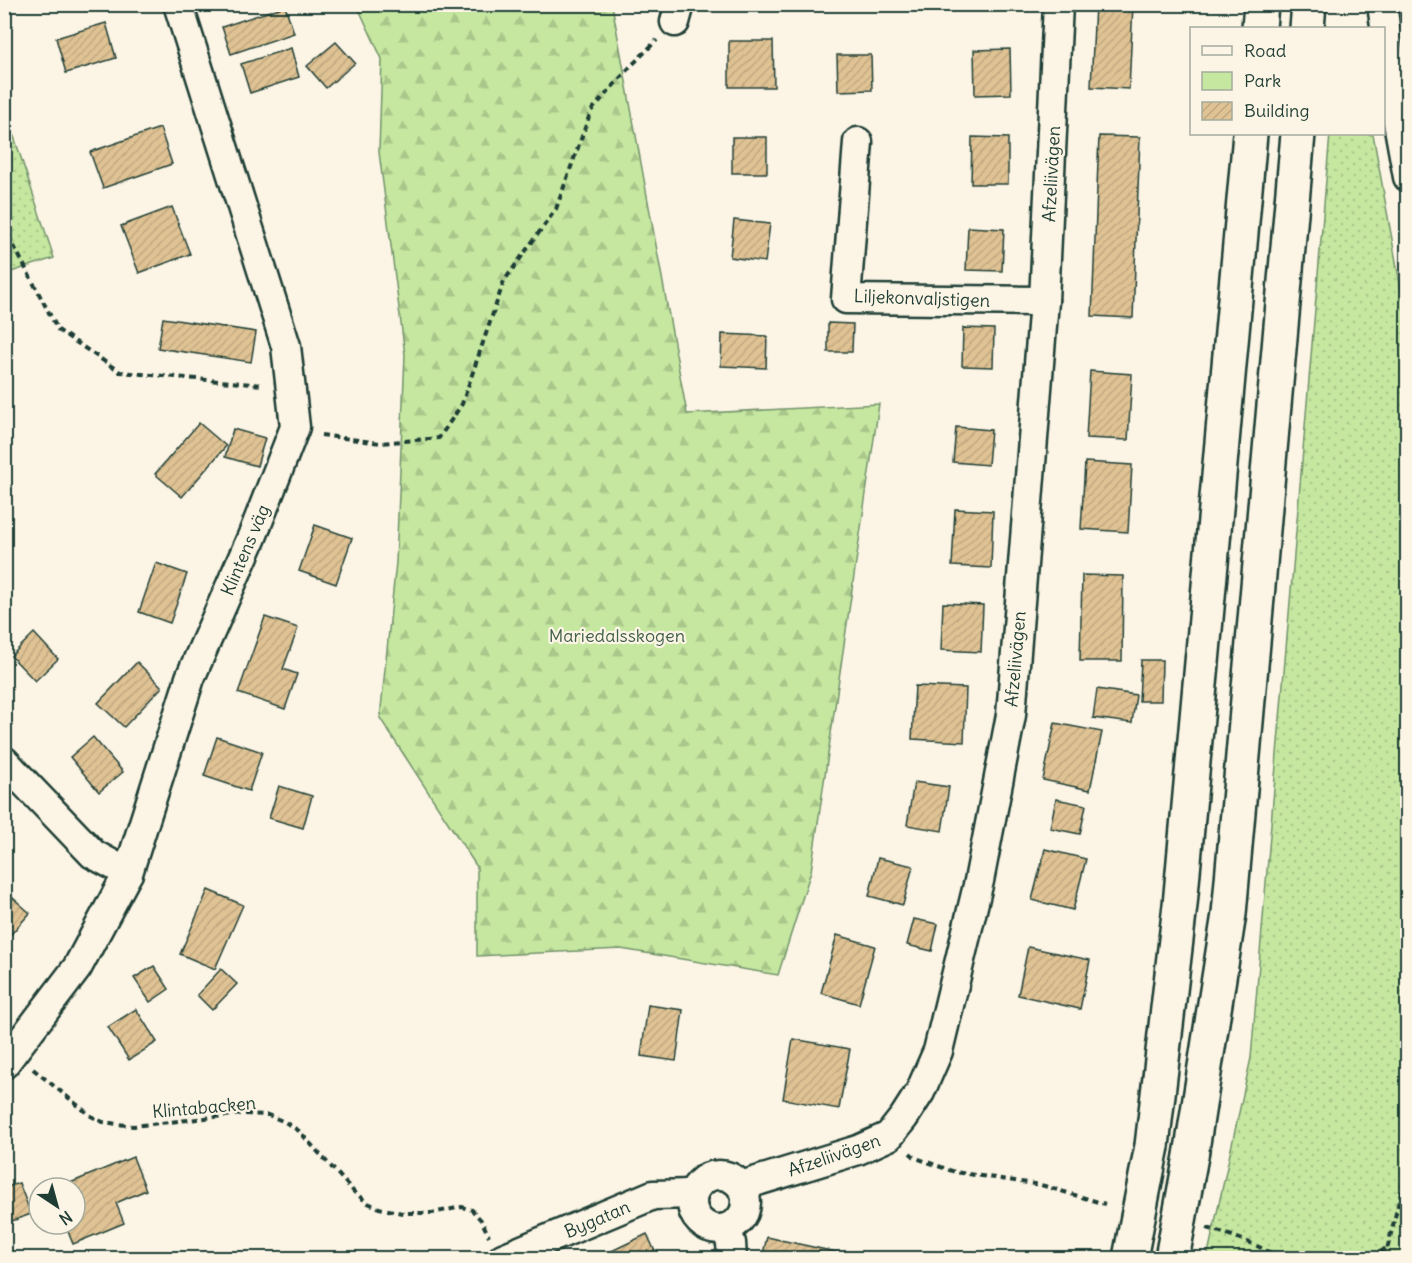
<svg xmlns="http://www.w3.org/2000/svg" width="1412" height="1263" font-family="Delius,sans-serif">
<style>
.green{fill:url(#green-dots);stroke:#72926a;stroke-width:1.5}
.forest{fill:url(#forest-firs);stroke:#72926a;stroke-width:1.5}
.building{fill:url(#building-hatch);stroke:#1f3d34;stroke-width:1.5}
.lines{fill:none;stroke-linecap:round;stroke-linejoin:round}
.street-casing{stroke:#1f3d34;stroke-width:33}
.highway-casing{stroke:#1f3d34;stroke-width:38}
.path{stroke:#1f3d34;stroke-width:4;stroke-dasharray:6 4.5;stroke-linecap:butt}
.street{stroke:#fcf5e5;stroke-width:28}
.highway{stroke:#fcf5e5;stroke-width:33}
.highway-bridge-casing{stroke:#1f3d34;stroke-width:38;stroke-linecap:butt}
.highway-bridge{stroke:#fcf5e5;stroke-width:33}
.labels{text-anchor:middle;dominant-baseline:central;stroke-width:4.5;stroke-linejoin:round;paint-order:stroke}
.street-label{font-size:18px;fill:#1f3d34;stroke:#fcf5e5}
.park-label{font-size:18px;fill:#405f4a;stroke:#fcf5e5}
</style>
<defs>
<pattern id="green-dots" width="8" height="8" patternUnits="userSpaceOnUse" patternTransform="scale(1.5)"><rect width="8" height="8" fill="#c5e7a0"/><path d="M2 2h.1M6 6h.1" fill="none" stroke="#a9c78a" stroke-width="1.8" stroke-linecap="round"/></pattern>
<pattern id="forest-firs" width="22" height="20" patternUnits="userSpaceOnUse" patternTransform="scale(1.5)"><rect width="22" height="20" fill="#c5e7a0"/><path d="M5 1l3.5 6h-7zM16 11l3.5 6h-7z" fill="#a9c78a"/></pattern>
<pattern id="building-hatch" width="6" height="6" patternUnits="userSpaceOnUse" patternTransform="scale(1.5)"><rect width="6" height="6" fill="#e0c394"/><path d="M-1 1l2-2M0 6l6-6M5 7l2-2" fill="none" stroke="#c0a880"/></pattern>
</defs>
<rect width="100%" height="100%" fill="#fcf5e5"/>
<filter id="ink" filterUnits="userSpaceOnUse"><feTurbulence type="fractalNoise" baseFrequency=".0167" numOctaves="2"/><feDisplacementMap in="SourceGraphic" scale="12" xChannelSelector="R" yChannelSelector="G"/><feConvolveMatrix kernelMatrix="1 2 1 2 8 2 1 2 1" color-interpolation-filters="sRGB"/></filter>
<g filter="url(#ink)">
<g class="green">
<path d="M5 109 54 258 5 274H4Z"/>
<path d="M1330 134H1373L1408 328 1407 1258H1207L1251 1058Z"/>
</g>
<path class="forest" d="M357 5H612L687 414 879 404 811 871 778 975 621 949 477 956V867L380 718 396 562 405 355 379 152 382 59Z"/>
<g class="building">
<path d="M1095 4H1133L1129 89 1091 87Z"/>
<path d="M285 6 294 33 231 54 222 27Z"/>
<path d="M106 23 116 58 66 73 56 38Z"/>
<path d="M729 41H773L774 87H729Z"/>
<path d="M336 42 355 63 326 88 307 66Z"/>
<path d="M291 48 299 77 250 93 241 64Z"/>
<path d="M1010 49 1011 94 975 95 974 50Z"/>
<path d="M837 55H871L872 90 838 91Z"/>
<path d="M160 128 172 164 103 188 90 152Z"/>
<path d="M1099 136 1140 137 1133 318 1092 316Z"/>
<rect x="732" y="137" width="35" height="36"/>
<path d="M972 137 1008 138V184H971Z"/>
<path d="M172 207 190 254 139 273 121 226Z"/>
<path d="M734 220 770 224 765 262 730 257Z"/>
<path d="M968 227 1004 229 1002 271 966 270Z"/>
<path d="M163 318 256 332 251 362 158 348Z"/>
<path d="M828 323 853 324 852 352H828Z"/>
<path d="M963 328 994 329 993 367 962 366Z"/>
<path d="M722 334 767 336 766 368 721 366Z"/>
<path d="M1090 371 1132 374 1128 440 1086 438Z"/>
<path d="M199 423 226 446 182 497 155 474Z"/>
<path d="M956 427 991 430 988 465 953 462Z"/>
<path d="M233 429 265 438 257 466 225 457Z"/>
<path d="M1085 462 1132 465 1128 532 1081 529Z"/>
<path d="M955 509 993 511 991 568 952 566Z"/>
<path d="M315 525 352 538 336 584 299 571Z"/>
<path d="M156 563 187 574 170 623 139 612Z"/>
<path d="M1082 575 1123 576 1122 661H1080Z"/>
<path d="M943 603 983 605 981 652 941 650Z"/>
<path d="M265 617 298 628 283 669 297 674 285 709 238 693Z"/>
<path d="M34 633 58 659 35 681 11 656Z"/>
<path d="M1141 660H1162L1161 701H1139Z"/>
<path d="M137 662 162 687 124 727 98 703Z"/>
<path d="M915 686 966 688 964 742 912 739Z"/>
<path d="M1097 689 1136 695 1132 723 1093 718Z"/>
<path d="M1055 723 1102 732 1090 790 1043 780Z"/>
<path d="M93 737 123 772 99 792 70 757Z"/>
<path d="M217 737 262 752 249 791 204 776Z"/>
<path d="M914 782 949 787 942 831 907 825Z"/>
<path d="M279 786 312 796 303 828 269 818Z"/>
<path d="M1056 799 1086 805 1080 834 1050 828Z"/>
<path d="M1045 849 1086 859 1073 910 1032 900Z"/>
<path d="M878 858 913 866 903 905 869 896Z"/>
<path d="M4 890 30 913 4 942Z"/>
<path d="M208 890 243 905 215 969 180 954Z"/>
<path d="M914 919 938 924 932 951 907 945Z"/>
<path d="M837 935 875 946 859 1004 821 993Z"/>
<path d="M1028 947 1090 960 1080 1009 1018 995Z"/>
<path d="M154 966 169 989 150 1002 134 978Z"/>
<path d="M221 969 237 984 212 1010 197 995Z"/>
<path d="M648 1005 683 1010 676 1061 641 1056Z"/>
<path d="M136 1009 157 1042 129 1060 108 1027Z"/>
<path d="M793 1039 850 1049 839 1109 783 1099Z"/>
<path d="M133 1157 146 1190 116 1203 124 1223 73 1244 65 1224H75V1188H58Z"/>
<path d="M19 1183 31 1214 4 1224V1188Z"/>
<path d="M647 1234 658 1258H599V1257Z"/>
<path d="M767 1237 863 1258H762Z"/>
</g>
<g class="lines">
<defs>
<g id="street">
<path d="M1382 4 1398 122 1408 177"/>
<path d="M675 22 680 4"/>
<path d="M858 142 846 299 1044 301"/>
<path d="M4 761 93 854 128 873"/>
<path d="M4 1064 77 968 128 873 190 678 252 537 295 427 286 346 178 4"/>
<circle cx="719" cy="1202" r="27"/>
<path d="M741 1186 858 1150 889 1136 904 1117 920 1092 938 1051 979 881 1011 715 1044 301 1058 4"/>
<path d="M726 1228 731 1243 732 1258"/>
<path d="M503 1258 653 1195 693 1194"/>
</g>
<g id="highway">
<path d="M1259 28 1261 4"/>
<path d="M1307 28 1309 4"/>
<path d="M1152 1146 1180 905 1250 134"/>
<path d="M1191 1156 1229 914 1298 134"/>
</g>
</defs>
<use href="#street" class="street-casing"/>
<use href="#highway" class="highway-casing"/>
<g class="path">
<path d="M4 227 58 330 120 372 263 385"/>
<path d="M321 435 380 443 439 438 462 404 504 281 556 209 591 111 629 68 657 40"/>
<path d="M1408 836 1405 850 1408 894"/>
<path d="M33 1069 91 1116 103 1122 133 1126 242 1114 268 1115 285 1122 299 1131 354 1192 368 1203 379 1208 402 1213H432L462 1207 472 1210 481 1220 489 1236"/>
<path d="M910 1153 916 1158 955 1172 1041 1185 1105 1204"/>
<path d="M1207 1228C1232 1235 1258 1245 1280 1258"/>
<path d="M1372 1258 1386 1248"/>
<path d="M1385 1258 1408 1164"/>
</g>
<use href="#street" class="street"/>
<use href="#highway" class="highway"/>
<defs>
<g id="highway-bridge">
<path d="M1130 1258 1152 1146"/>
<path d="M1172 1258 1191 1156"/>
</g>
</defs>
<use href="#highway-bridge" class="highway-bridge-casing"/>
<use href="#highway-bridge" class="highway-bridge"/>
</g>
</g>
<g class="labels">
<g class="street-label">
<text transform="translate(1051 174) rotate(-87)">Afzeliivägen</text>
<text transform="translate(922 298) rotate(2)">Liljekonvaljstigen</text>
<text transform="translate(245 550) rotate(-67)">Klintens väg</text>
<text transform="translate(1015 659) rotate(-85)">Afzeliivägen</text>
<text transform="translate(204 1107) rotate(-5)">Klintabacken</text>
<text transform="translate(834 1155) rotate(-19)">Afzeliivägen</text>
<text transform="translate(597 1219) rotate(-23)">Bygatan</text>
</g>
<g class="park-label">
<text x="617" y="635">Mariedalsskogen</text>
</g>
</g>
<rect width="1412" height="1263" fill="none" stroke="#fcf5e5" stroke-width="24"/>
<rect x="12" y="12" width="1388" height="1239" fill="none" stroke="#1f3d34" stroke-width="2" filter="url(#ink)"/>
<rect x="1190" y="27" width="195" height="108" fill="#fcf5e5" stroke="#a4ab9e" stroke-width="1.5"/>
<rect x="1202" y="46" width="30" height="9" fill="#fcf5e5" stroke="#a4ab9e" stroke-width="1.5"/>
<text x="1244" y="57" font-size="18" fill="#1f3d34">Road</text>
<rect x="1202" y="72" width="30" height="18" fill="#c5e7a0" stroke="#a4ab9e" stroke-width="1.5"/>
<text x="1244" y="87" font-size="18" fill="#1f3d34">Park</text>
<rect x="1202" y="102" width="30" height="18" fill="url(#building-hatch)" stroke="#a4ab9e" stroke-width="1.5"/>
<text x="1244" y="117" font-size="18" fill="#1f3d34">Building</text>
<g transform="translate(57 1206) rotate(144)"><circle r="28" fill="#fcf5e5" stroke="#a4ab9e" stroke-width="1.5"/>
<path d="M0-4.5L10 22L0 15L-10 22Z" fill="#1f3d34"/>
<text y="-9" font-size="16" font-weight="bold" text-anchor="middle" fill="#1f3d34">N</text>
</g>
</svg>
